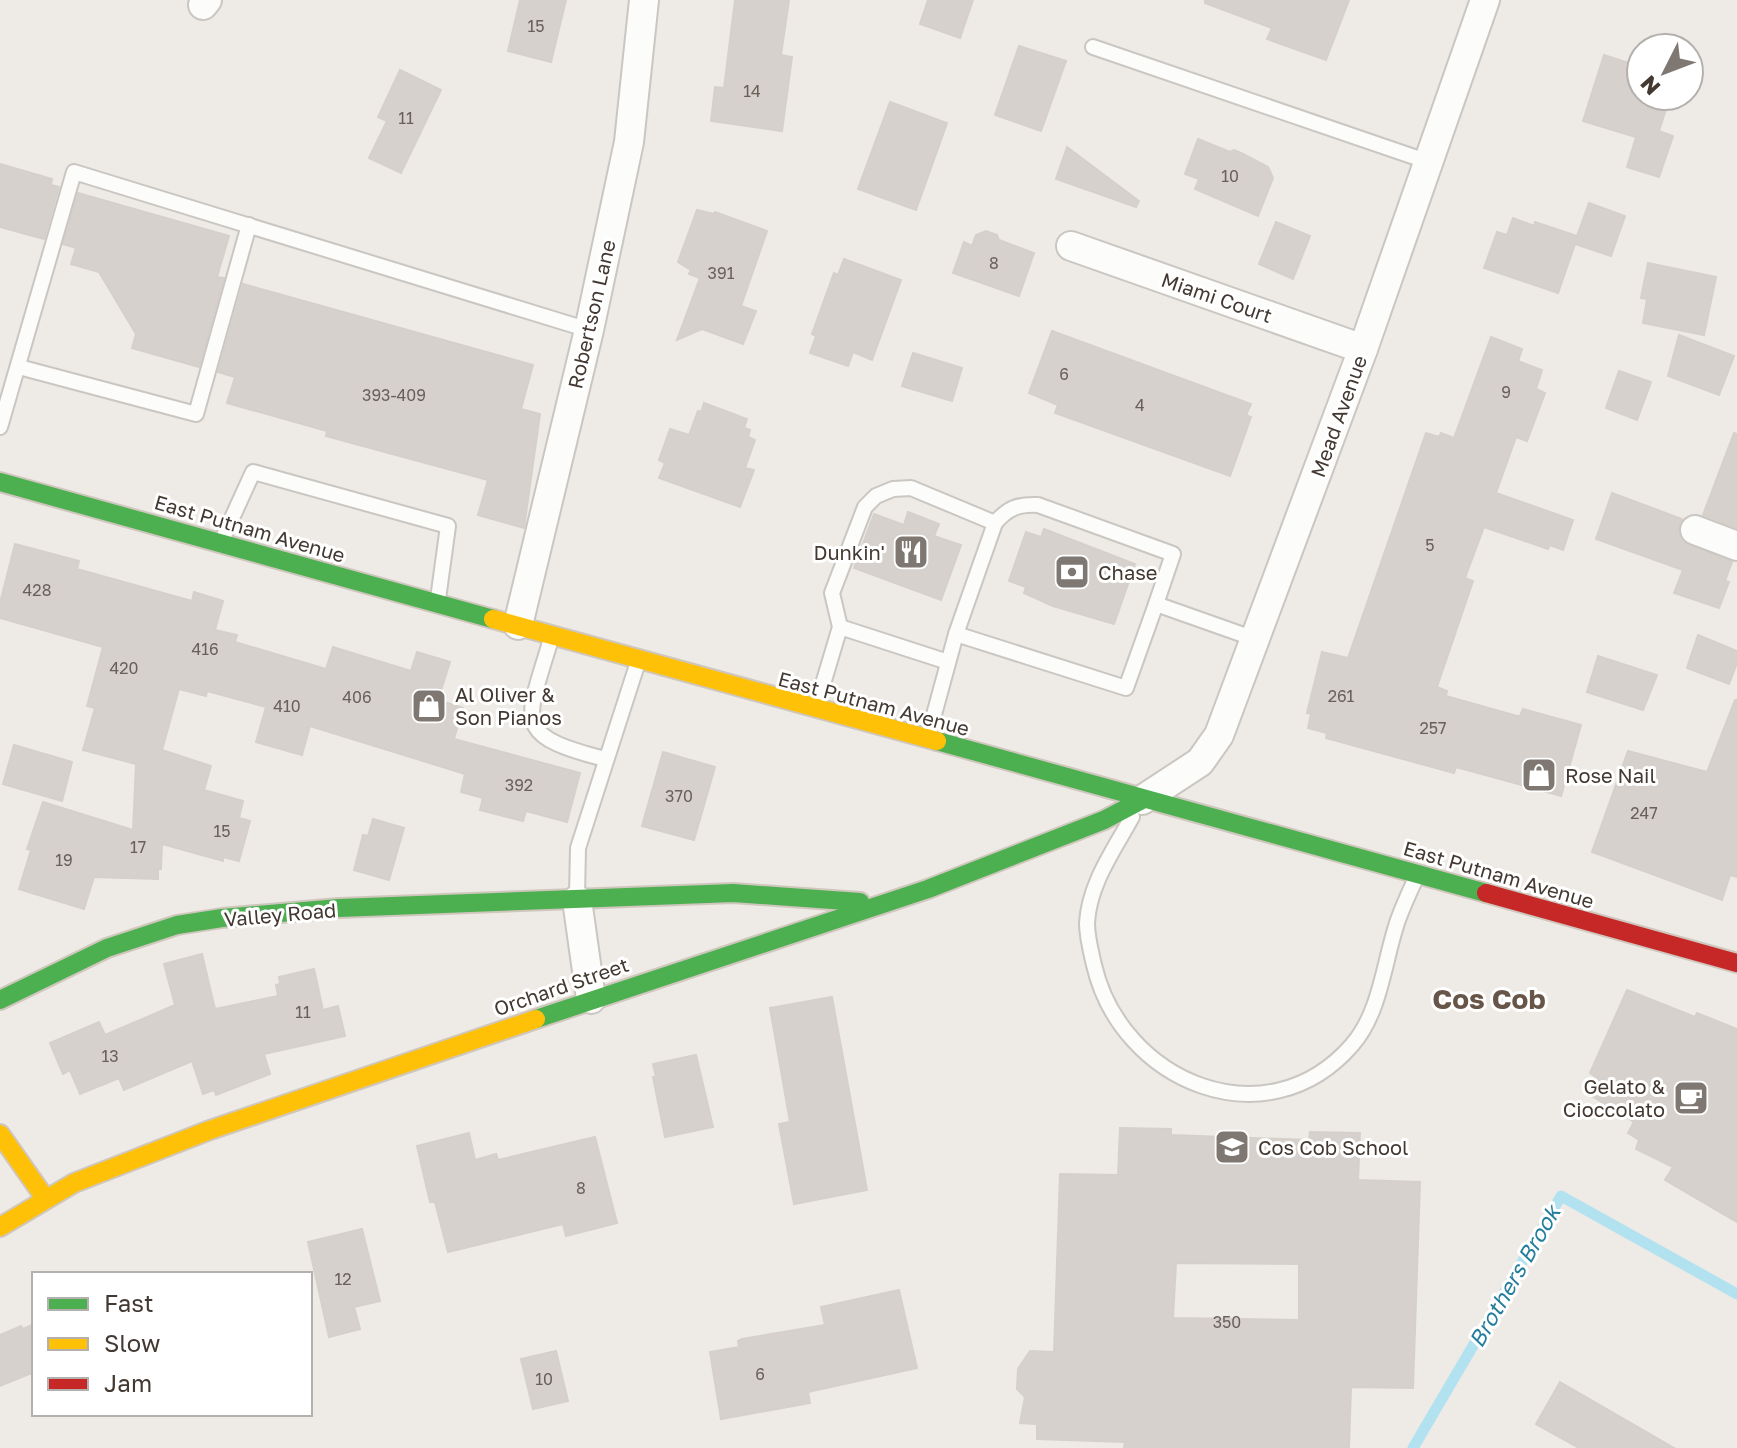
<svg xmlns="http://www.w3.org/2000/svg" width="1737" height="1448" font-family="'Golos Text',sans-serif">
<style>
.lines{fill:none;stroke-linecap:round;stroke-linejoin:round}
.stream{stroke:#b2e2f0;stroke-width:11}
.building{fill:#d6d1cc;stroke:#d6d0cb;stroke-width:2;fill-rule:evenodd}
.lane-casing{stroke:#cac6c1;stroke-width:18}
.street-casing{stroke:#cac6c1;stroke-width:32}
.fast-casing{stroke:#cfc7bd;stroke-width:22}
.slow-casing{stroke:#cfc7bd;stroke-width:22}
.jam-casing{stroke:#cfc7bd;stroke-width:22}
.lane{stroke:#fcfcfb;stroke-width:14}
.street{stroke:#fcfcfb;stroke-width:28}
.fast{stroke:#4caf50;stroke-width:18}
.slow{stroke:#ffc107;stroke-width:18}
.jam{stroke:#c62828;stroke-width:18}
.labels{text-anchor:middle;dominant-baseline:central;stroke-width:6;stroke-linejoin:round;paint-order:stroke}
.number-label{font-size:16px;fill:#69605a}
.street-label{font-size:20px;fill:#433932;stroke:#fff}
.poi-label{font-size:20px;fill:#433932;stroke:#fff;text-anchor:start}
.water-label{font-size:22px;font-style:italic;fill:#237e9c;stroke:#fff}
.district-label{font-size:28px;font-weight:bold;fill:#675548;stroke:#fff}
</style>
<rect width="100%" height="100%" fill="#eeeae5"/>
<g class="lines">
<path class="stream" d="M1413 1448 1561 1196 1737 1294"/>
</g>
<g class="building">
<path d="M520 0H566L551 62 508 51Z"/>
<path d="M735 0H789L781 55 792 57 782 131 711 121 715 87 724 88Z"/>
<path d="M928 0H973L960 38 920 24Z"/>
<path d="M1205 0H1349L1326 60 1267 39 1272 28 1205 3Z"/>
<path d="M1019 46 1066 61 1041 131 995 115Z"/>
<path d="M1604 55 1641 67V96H1661L1658 107 1666 109 1659 131 1673 136 1659 177 1627 167 1636 137 1583 121Z"/>
<path d="M400 70 441 90 401 173 369 158 387 121 378 117Z"/>
<path d="M890 102 947 123 916 210 858 189Z"/>
<path d="M1198 139 1230 152 1234 150 1241 153 1268 167 1273 178 1258 216 1195 189 1199 179 1185 174Z"/>
<path d="M1067 147 1139 201 1136 207 1056 179Z"/>
<path d="M0 164 52 179 51 185 59 187 44 239 0 227Z"/>
<path d="M78 193 229 236 217 277 224 278 199 367 132 348 136 334 99 272 71 264 76 248 63 244Z"/>
<path d="M1589 203 1625 216 1611 256 1575 244 1558 293 1484 268 1497 232 1507 235 1513 218 1534 226 1535 222 1577 236Z"/>
<path d="M697 210 714 214 715 212 767 231 741 306 756 311 743 344 702 329 677 340 700 278 689 274 691 270 678 262Z"/>
<path d="M1276 222 1310 236 1293 279 1259 264Z"/>
<path d="M986 231 997 235 999 240 1034 253 1019 296 953 273 964 242 972 246 976 235Z"/>
<path d="M844 259 901 280 872 360 853 352 848 366 810 353 816 336 812 334 834 273 838 275Z"/>
<path d="M1648 263 1716 277 1704 335 1643 323 1647 299 1641 298Z"/>
<path d="M243 284 533 365 521 409 540 414 524 528 478 515 488 480 326 436 327 431 227 403 235 377 218 372Z"/>
<path d="M1052 331 1251 404 1246 415 1251 417 1230 476 1055 413 1058 405 1029 393Z"/>
<path d="M1679 335 1734 356 1719 395 1668 376Z"/>
<path d="M1491 337 1522 349 1518 361 1542 370 1536 389 1545 393 1527 441 1516 437 1496 493 1573 520 1563 550 1550 545 1548 549 1484 527 1465 578 1473 581 1437 687 1447 691 1446 696 1517 716H1520L1523 709 1581 725 1561 796 1456 767 1454 773 1326 738 1327 733 1308 728 1311 714 1307 713 1322 652 1348 658 1426 433 1439 437 1441 433 1454 438Z"/>
<path d="M913 353 962 368 952 401 902 386Z"/>
<path d="M1619 371 1651 382 1637 420 1606 408Z"/>
<path d="M704 403 747 419 744 428 750 430 748 437 755 440 745 468 754 470 740 507 659 478 665 463 659 460 670 429 689 435 698 411 701 412Z"/>
<path d="M1734 433 1737 434V528L1703 515Z"/>
<path d="M1612 493 1682 519 1678 532 1682 541 1732 562 1725 581 1729 582 1719 608 1674 593 1683 570 1596 539Z"/>
<path d="M908 512 939 524 934 536 961 545 941 600 854 568 874 514 904 525Z"/>
<path d="M1044 529 1135 564 1114 624 1053 606 1024 593 1026 587 1009 581 1026 532 1041 537Z"/>
<path d="M15 544 79 561 77 569 192 601 194 592 223 601 215 630 237 635 235 642 326 669 333 647 411 671 417 652 450 662 438 700 463 708 454 739 580 773 567 822 526 811 523 821 480 810 483 798 461 792 465 774 310 726 302 755 256 742 266 707 207 691 206 696 179 689 162 750 211 766 204 790 243 801 239 818 250 821 239 861 223 857V861L162 844 161 869H158V879L94 877 84 909 19 889 31 850 27 849 43 802 133 830 136 764 83 750 95 708 87 706 103 647 0 618V603Z"/>
<path d="M1698 635 1737 651V663L1729 684 1687 668Z"/>
<path d="M1598 656 1657 675 1643 710 1587 692Z"/>
<path d="M1735 700H1737V877L1730 875 1722 900 1592 852 1628 751 1707 772Z"/>
<path d="M14 745 72 762 62 801 3 784Z"/>
<path d="M663 752 715 767 694 840 642 826Z"/>
<path d="M373 819 404 828 389 880 354 870 363 835 368 836Z"/>
<path d="M202 954 215 1009 278 996 276 985 280 984 279 977 314 969 323 1010 338 1006 345 1036 264 1054 270 1074 216 1095 214 1090 203 1094 192 1061 124 1090 119 1078 80 1094 70 1070 63 1074 50 1043 99 1022 105 1035 175 1005 164 964Z"/>
<path d="M1627 990 1695 1017 1697 1013 1737 1029V1222L1665 1180 1673 1167 1636 1149 1639 1140 1628 1133 1634 1122 1590 1095 1598 1079 1590 1073Z"/>
<path d="M832 997 867 1190 794 1204 779 1124 790 1122 770 1008Z"/>
<path d="M696 1055 713 1127 665 1137 653 1077H656L653 1064Z"/>
<path d="M1120 1128 1171 1129V1135L1309 1140 1310 1132 1360 1133 1358 1180 1420 1182 1413 1388 1351 1387 1349 1448H1124L1125 1442 1037 1439V1424L1020 1423 1025 1397 1017 1389 1018 1369 1030 1351 1054 1352 1060 1174 1118 1175ZM1176 1263 1299 1264V1320L1173 1318Z"/>
<path d="M469 1133 475 1160 496 1154 498 1160 595 1137 617 1223 566 1236 563 1224 448 1252 435 1202H430L417 1146Z"/>
<path d="M362 1229 380 1301 354 1307 360 1329 329 1337 308 1242Z"/>
<path d="M899 1290 917 1368 808 1392 810 1403 721 1419 710 1352 739 1347 738 1341 742 1339 825 1325 821 1307Z"/>
<path d="M34 1324V1372L0 1386V1335L21 1326 23 1329Z"/>
<path d="M556 1351 568 1401 533 1409 521 1359Z"/>
<path d="M1560 1382 1674 1448H1579L1536 1424Z"/>
</g>
<g class="lines">
<defs>
<g id="lane">
<path d="M1093 47 1429 162"/>
<path d="M19 367 196 414 249 225"/>
<path d="M0 427 74 172 589 330"/>
<path d="M222 540 253 472 448 526 438 599"/>
<path d="M840 627 948 662"/>
<path d="M956 634 1126 688 1156 604 1255 639"/>
<path d="M551 639C526 723 511 735 605 759"/>
<path d="M817 704 840 627 832 593 865 507 876 496 893 489 911 488 995 523"/>
<path d="M929 733 956 634 995 523C1008 508 1018 504 1038 505L1173 554 1156 604"/>
<path d="M1132 817C1114 850 1089 884 1087 923 1087 937 1091 952 1094 965 1121 1082 1267 1143 1352 1045 1381 1012 1384 960 1398 920 1403 906 1409 893 1415 880"/>
<path d="M577 895 578 848 638 662"/>
</g>
<g id="street">
<path d="M203 5 207 0"/>
<path d="M1071 246 1363 349"/>
<path d="M1695 530 1737 546"/>
<path d="M518 625 589 330 629 142 644 0"/>
<path d="M1142 800 1200 762 1219 735 1363 349 1485 0"/>
<path d="M577 900 591 999"/>
</g>
<g id="fast">
<path d="M0 482 493 619"/>
<path d="M937 741 1486 893"/>
<path d="M0 1000 107 948 177 925 222 918 339 908 733 893 860 902"/>
<path d="M536 1019 928 889 1104 820 1142 800"/>
</g>
<g id="slow">
<path d="M493 619 937 741"/>
<path d="M0 1134 45 1198"/>
<path d="M0 1227 74 1183 210 1130 536 1019"/>
</g>
<path id="jam" d="M1486 893 1737 963"/>
</defs>
<use href="#lane" class="lane-casing"/>
<use href="#street" class="street-casing"/>
<use href="#fast" class="fast-casing"/>
<use href="#slow" class="slow-casing"/>
<use href="#jam" class="jam-casing"/>
<use href="#lane" class="lane"/>
<use href="#street" class="street"/>
<use href="#fast" class="fast"/>
<use href="#slow" class="slow"/>
<use href="#jam" class="jam"/>
</g>
<defs>
<symbol id="restaurant-square" viewBox="-11 -11 22 22"><rect x="-9" y="-9" width="18" height="18" rx="4" fill="#7f7771" stroke="#fff"/><path d="M-5-6h1v4h1v-4h1v4h1v-4h1v5L-1.5 .5V6h-2V.5L-5-1ZM5-6V6H3V1.5H1.5Q1.5-4 5-6Z" fill="#fff"/></symbol>
<symbol id="bank-square" viewBox="-11 -11 22 22"><rect x="-9" y="-9" width="18" height="18" rx="4" fill="#7f7771" stroke="#fff"/><path d="M-6-4H6V4H-6ZM0-2.3a2.3 2.3 0 1 0 0 4.6a2.3 2.3 0 1 0 0-4.6Z" fill="#fff"/></symbol>
<symbol id="shop-square" viewBox="-11 -11 22 22"><rect x="-9" y="-9" width="18" height="18" rx="4" fill="#7f7771" stroke="#fff"/><path d="M-5-2.5h2.3a2.7 3.5 0 0 1 5.4 0H5L5.5 6h-11ZM-1.5-2.5h3a1.5 2.3 0 0 0-3 0Z" fill="#fff"/></symbol>
<symbol id="cafe-square" viewBox="-11 -11 22 22"><rect x="-9" y="-9" width="18" height="18" rx="4" fill="#7f7771" stroke="#fff"/><path d="M-5.5-4.5H6V0H3Q3 3.5 0 3.5H-2.5Q-5.5 3.5-5.5 0ZM3-3.2v2h1.7v-2ZM-6 4.5H4V6H-6Z" fill="#fff"/></symbol>
<symbol id="school-square" viewBox="-11 -11 22 22"><rect x="-9" y="-9" width="18" height="18" rx="4" fill="#7f7771" stroke="#fff"/><path d="M0-5L7-2L0 1L-7-2ZM-4 1L0 2.5L4 1V4Q0 6-4 4Z" fill="#fff"/></symbol>
</defs>
<g fill-rule="evenodd">
<use href="#restaurant-square" x="891" y="532" width="40" height="40"/>
<use href="#bank-square" x="1052" y="552" width="40" height="40"/>
<use href="#shop-square" x="409" y="686" width="40" height="40"/>
<use href="#shop-square" x="1519" y="755" width="40" height="40"/>
<use href="#cafe-square" x="1671" y="1078" width="40" height="40"/>
<use href="#school-square" x="1212" y="1127" width="40" height="40"/>
</g>
<g class="labels">
<g class="number-label">
<text x="536" y="26">15</text>
<text x="752" y="91">14</text>
<text x="406" y="118">11</text>
<text x="1230" y="176">10</text>
<text x="994" y="263">8</text>
<text x="721" y="273">391</text>
<text x="1064" y="374">6</text>
<text x="1506" y="392">9</text>
<text x="394" y="395">393-409</text>
<text x="1140" y="405">4</text>
<text x="1430" y="545">5</text>
<text x="37" y="590">428</text>
<text x="205" y="649">416</text>
<text x="124" y="668">420</text>
<text x="1341" y="696">261</text>
<text x="357" y="697">406</text>
<text x="287" y="706">410</text>
<text x="1433" y="728">257</text>
<text x="519" y="785">392</text>
<text x="679" y="796">370</text>
<text x="1644" y="813">247</text>
<text x="222" y="831">15</text>
<text x="138" y="847">17</text>
<text x="64" y="860">19</text>
<text x="303" y="1012">11</text>
<text x="110" y="1056">13</text>
<text x="581" y="1188">8</text>
<text x="343" y="1279">12</text>
<text x="1227" y="1322">350</text>
<text x="760" y="1374">6</text>
<text x="544" y="1379">10</text>
</g>
<g class="street-label">
<text transform="translate(1217 297) rotate(19)">Miami Court</text>
<text transform="translate(591 314) rotate(-77)">Robertson Lane</text>
<text transform="translate(1338 416) rotate(-70)">Mead Avenue</text>
<text transform="translate(250 528) rotate(16)">East Putnam Avenue</text>
<text transform="translate(874 703) rotate(15)">East Putnam Avenue</text>
<text transform="translate(1499 874) rotate(16)">East Putnam Avenue</text>
<text transform="translate(280 914) rotate(-5)">Valley Road</text>
<text transform="translate(561 986) rotate(-19)">Orchard Street</text>
</g>
<g class="poi-label">
<text x="885" y="552" text-anchor="end">Dunkin'</text>
<text x="1098" y="572">Chase</text>
<text x="455" y="694">Al Oliver &amp;<tspan x="455" dy="23">Son Pianos</tspan></text>
<text x="1565" y="775">Rose Nail</text>
<text x="1665" y="1086" text-anchor="end">Gelato &amp;<tspan x="1665" dy="23">Cioccolato</tspan></text>
<text x="1258" y="1147">Cos Cob School</text>
</g>
<g class="water-label">
<text transform="translate(1514 1276) rotate(-60)">Brothers Brook</text>
</g>
<g class="district-label">
<text x="1489" y="998">Cos Cob</text>
</g>
</g>
<rect x="32" y="1272" width="280" height="144" fill="#ffffff" stroke="#b4b0ad" stroke-width="2"/>
<rect x="48" y="1298" width="40" height="12" fill="#4caf50" stroke="#b4b0ad" stroke-width="2"/>
<text x="104" y="1312" font-size="24" fill="#433932">Fast</text>
<rect x="48" y="1338" width="40" height="12" fill="#ffc107" stroke="#b4b0ad" stroke-width="2"/>
<text x="104" y="1352" font-size="24" fill="#433932">Slow</text>
<rect x="48" y="1378" width="40" height="12" fill="#c62828" stroke="#b4b0ad" stroke-width="2"/>
<text x="104" y="1392" font-size="24" fill="#433932">Jam</text>
<g transform="translate(1665 72) rotate(228)"><circle r="38" fill="#ffffff" stroke="#b4b0ad" stroke-width="2"/>
<path d="M0-6L14 30L0 20L-14 30Z" fill="#7f7771"/>
<text y="-12" font-size="22" font-weight="bold" text-anchor="middle" fill="#433932">N</text>
</g>
</svg>
